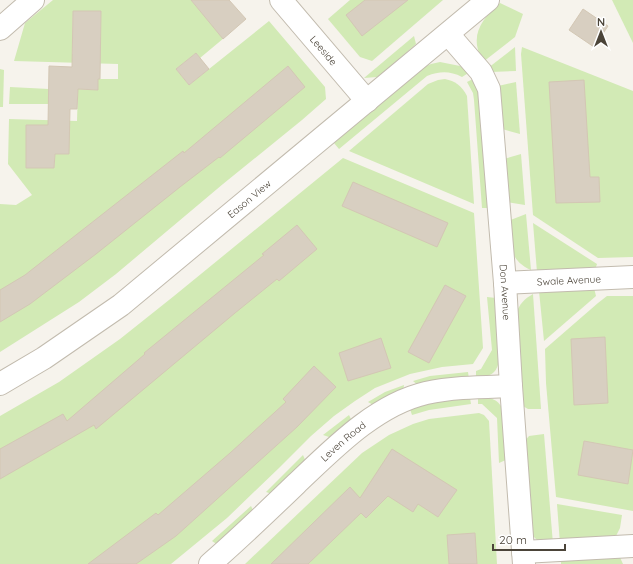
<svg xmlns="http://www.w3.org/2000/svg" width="633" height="564" font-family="Quicksand,sans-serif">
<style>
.green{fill:#d2eab5;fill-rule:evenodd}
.building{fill:#d8cfc1;stroke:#d3c7b4}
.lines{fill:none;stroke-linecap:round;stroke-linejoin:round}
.minor-casing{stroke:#c2bbae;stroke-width:24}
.minor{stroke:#fff;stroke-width:22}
.labels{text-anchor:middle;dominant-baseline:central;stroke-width:3;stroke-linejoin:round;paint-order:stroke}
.street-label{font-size:10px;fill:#4b4439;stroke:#fff}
</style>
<rect width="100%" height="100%" fill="#f6f3ec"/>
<g class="green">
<path d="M53 0H191L224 38 200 58 196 53 176 69 189 85 269 21 325 87 326 99 302 120 223 184 116 274 79 302 0 352V204L16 205 32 195 8 164 9 119 77 121 78 89 98 90V79H118V64L14 61 25 23ZM73 11H101L100 55 72 54ZM26 125H55L69 141V154H55L54 168H26Z"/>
<path d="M350 0H443L372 61 360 57 328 19Z"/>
<path d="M612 0H633V43Z"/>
<path d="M500 3 523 14 515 37 483 62C469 36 480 21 500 3Z"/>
<path d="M414 36 416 44 382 74 377 77 364 78Z"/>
<path d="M515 47 516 71 491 72 488 68Z"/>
<path d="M522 47 633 91V257L598 258 533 215 521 54Z"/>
<path d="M440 62 460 66 470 72 462 77C450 71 440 71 427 76L339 149 334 143 422 68 431 64Z"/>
<path d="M0 69 4 70 3 107H0Z"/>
<path d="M475 78 479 87 489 208H482L474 100 473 93 467 82Z"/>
<path d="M445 79C455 81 462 86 467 96L474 204 349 151 428 84 438 80Z"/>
<path d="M516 82 520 134 502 129 498 86Z"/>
<path d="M10 87 49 89V104H9Z"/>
<path d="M521 154 525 205 507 202 504 159Z"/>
<path d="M343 158 474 213 483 348 473 364 442 367 410 374 375 388 355 401 334 416 311 436 279 468 227 518 171 564H0V416L59 382 120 339 174 296Z"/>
<path d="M526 214 531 270C508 260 510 242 508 221Z"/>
<path d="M533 223 597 264 595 270 537 272Z"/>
<path d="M594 288 596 296 544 341 539 291Z"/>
<path d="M533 294 541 409H528L521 405 516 313C520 304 524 299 533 294Z"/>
<path d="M607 296H633V511L556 497 546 383 545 349 598 303Z"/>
<path d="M487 297 496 298 499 360C497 375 489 376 476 378V371L481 369 492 350Z"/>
<path d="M468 372 469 379 420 387 413 381 430 376Z"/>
<path d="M404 385 403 392 375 406 368 402 385 392Z"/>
<path d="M478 397C491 397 499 399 504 412L508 459 499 463 497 418 482 404H478Z"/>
<path d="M470 398 471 404 429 410 412 415 410 409 426 403Z"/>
<path d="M479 413 484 415 489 421 497 564H245L362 453 389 435 413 424 429 419Z"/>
<path d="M349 415 352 421 332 438 323 435Z"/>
<path d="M544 434 553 544 539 542 532 535 524 442 529 436Z"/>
<path d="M303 455 306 462 272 494 266 492Z"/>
<path d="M557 504 622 515 620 528 614 540 560 544Z"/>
<path d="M251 506 254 512 218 545 212 541Z"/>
<path d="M618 553 623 564H561V556Z"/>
</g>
<g class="building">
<path d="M191 0H229L246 19 223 39Z"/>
<path d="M365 0H408L362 36 346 15Z"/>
<path d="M583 9 608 26 594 47 569 30Z"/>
<path d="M73 11H101L100 79H98V90L78 89 77 109H70L69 154H55L54 168H26V125H48L49 66 72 67Z"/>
<path d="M196 53 209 69 189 85 176 69Z"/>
<path d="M288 66 305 87 220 158 219 157 180 187 96 254 30 304 0 322V290L25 275 183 151 184 153Z"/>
<path d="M584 80 590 177H599L600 202 556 203 549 82Z"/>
<path d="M353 182 448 223 437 247 342 206Z"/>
<path d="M297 225 317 249 279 281 277 279 235 313 96 429 94 425 0 479V449L63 414 67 421 145 354 144 353 264 255 262 254Z"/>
<path d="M445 285 466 296 429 363 408 352Z"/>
<path d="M605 337 608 403 574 405 571 339Z"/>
<path d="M381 338 391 368 348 381 339 353Z"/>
<path d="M314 366 336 387 297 427 176 536 136 564H88L156 513 158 515 230 453 286 402 283 399Z"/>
<path d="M584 441 633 450 628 484 578 475Z"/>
<path d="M392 449 457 490 438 517 418 504 413 512 388 496 366 518 361 513 308 564H271L350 487 360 498Z"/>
<path d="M475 533 477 564H449L447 535Z"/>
</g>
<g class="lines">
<defs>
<g id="minor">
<path id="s1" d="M281 0 367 101"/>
<path d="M0 29 33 0"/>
<path id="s2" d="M448 34 481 72 489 89 505 283 511 386 524 564"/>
<path id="s3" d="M505 283 633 277"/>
<path id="s4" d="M0 384 44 358 121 305 488 0"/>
<path d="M523 552 633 546"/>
<path id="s5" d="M210 564C240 538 268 511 296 484 333 449 375 405 426 393 454 387 483 387 511 386"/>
</g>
</defs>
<use href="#minor" class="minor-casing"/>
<use href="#minor" class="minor"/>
</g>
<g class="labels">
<g class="street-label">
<text stroke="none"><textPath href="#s1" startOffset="66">Leeside</textPath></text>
<text stroke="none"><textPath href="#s4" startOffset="311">Eason View</textPath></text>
<text stroke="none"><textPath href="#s3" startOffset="64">Swale Avenue</textPath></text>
<text stroke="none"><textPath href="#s2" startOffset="273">Don Avenue</textPath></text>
<text stroke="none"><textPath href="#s5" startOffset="181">Leven Road</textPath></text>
</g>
</g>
<g transform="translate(601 32)" stroke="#ffffff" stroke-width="3" paint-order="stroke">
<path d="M0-3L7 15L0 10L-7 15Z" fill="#4b4439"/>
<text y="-6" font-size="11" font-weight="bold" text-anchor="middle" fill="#4b4439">N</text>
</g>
<path d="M493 544v6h72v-6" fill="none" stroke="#4b4439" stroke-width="2"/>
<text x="499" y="544" font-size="12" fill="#4b4439" stroke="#ffffff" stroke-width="3" paint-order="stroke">20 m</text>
</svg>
